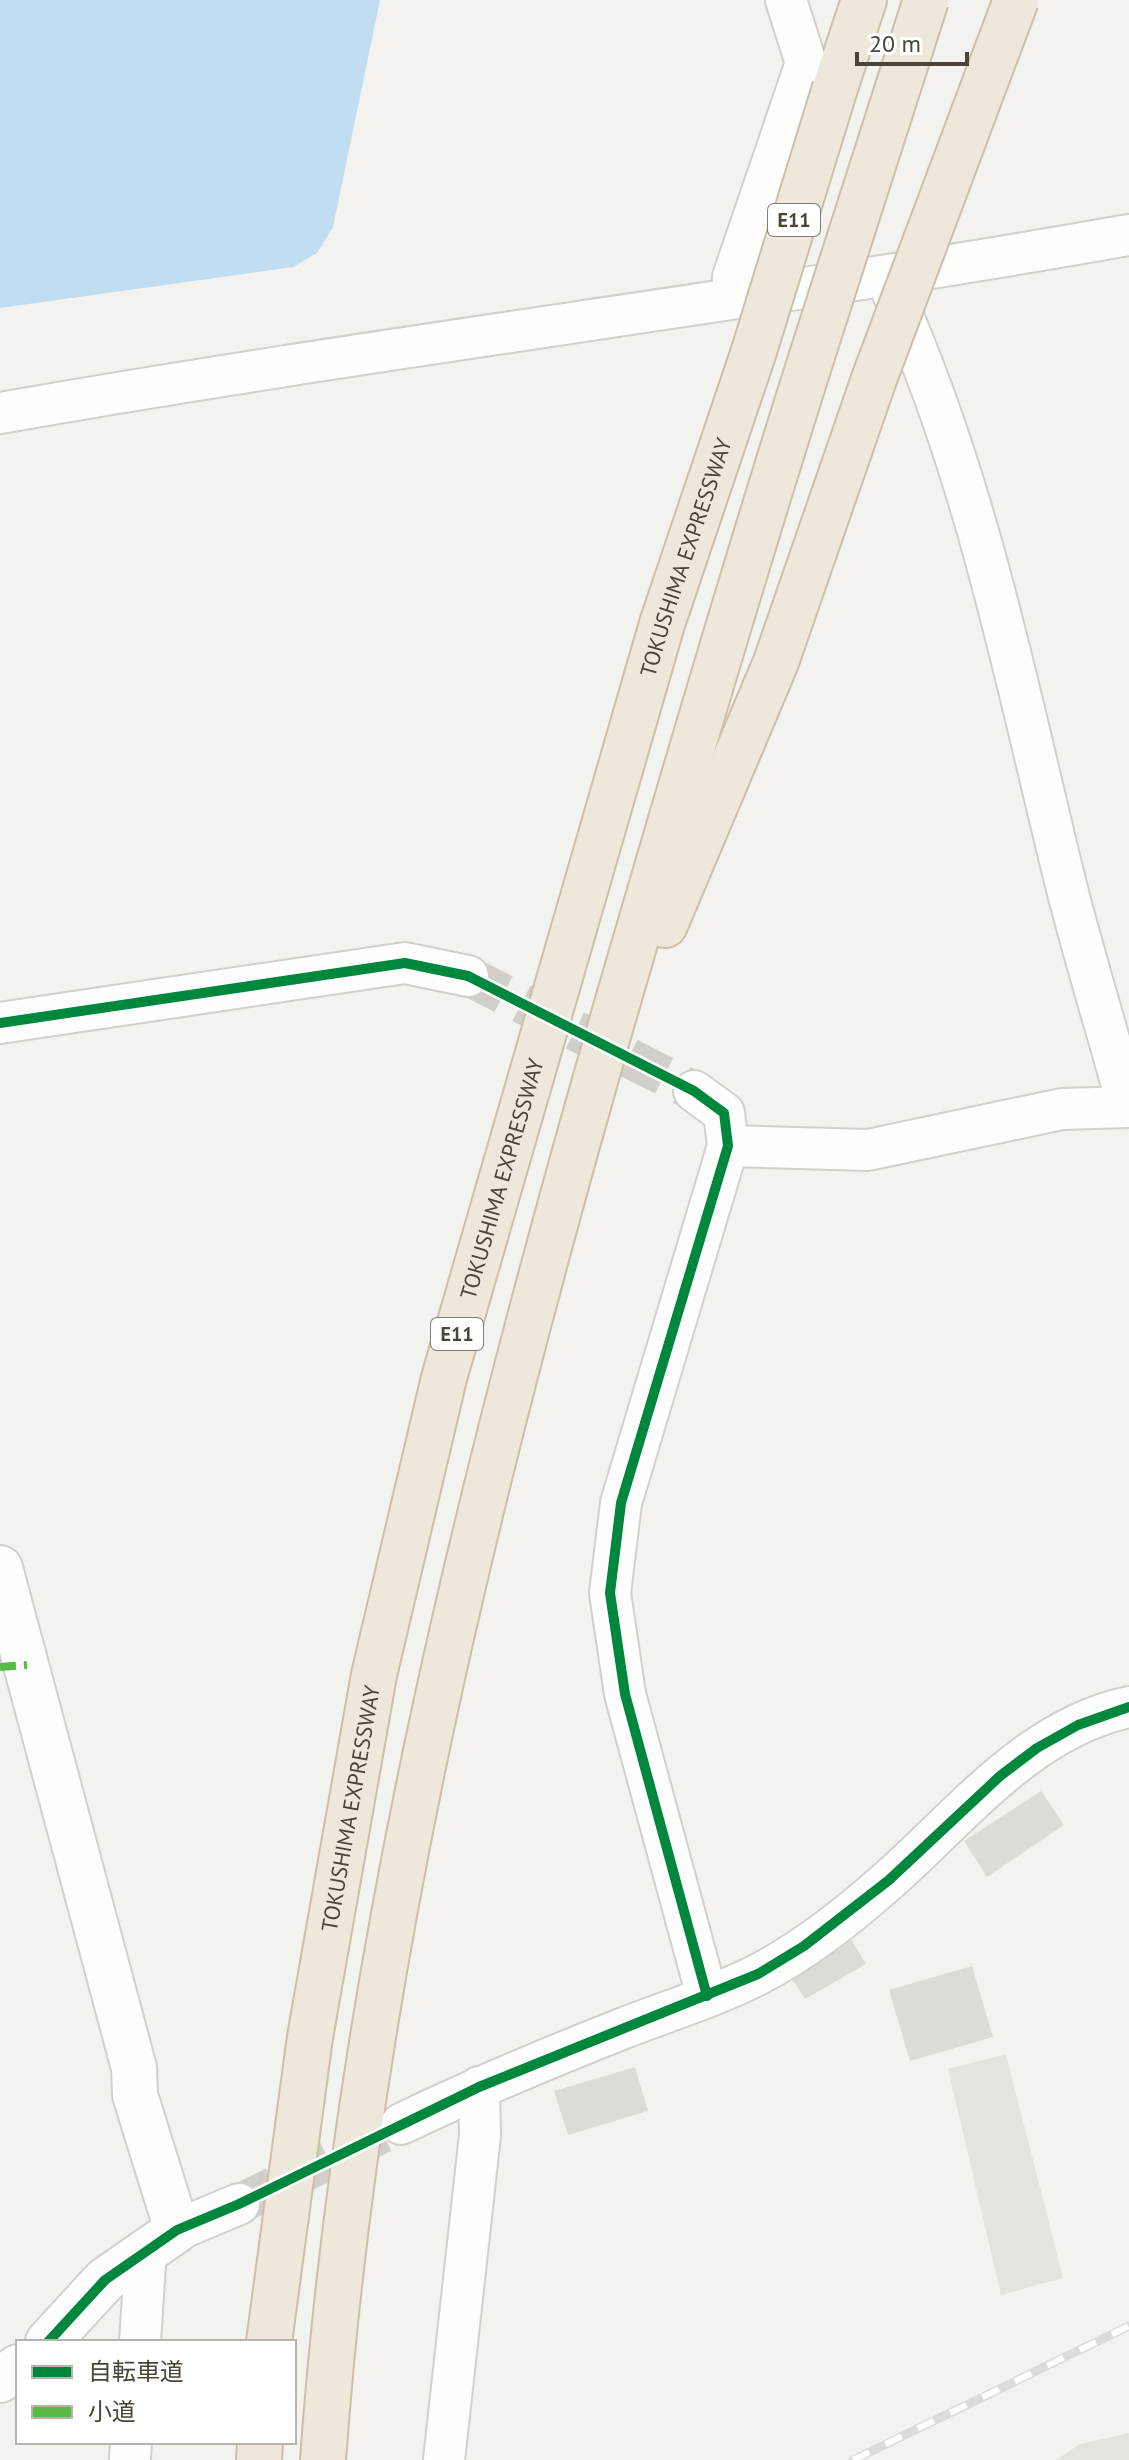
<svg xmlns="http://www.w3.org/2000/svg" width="1129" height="2460" font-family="'PT Sans','Noto Sans JP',sans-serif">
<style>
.parking{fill:#e6e3df}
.water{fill:#c0ddf1}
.building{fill:#dedbd6}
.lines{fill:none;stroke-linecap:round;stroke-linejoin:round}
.minor-tunnel{stroke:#d2cfca;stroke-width:40;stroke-dasharray:40 20;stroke-linecap:butt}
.minor-casing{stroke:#d2d0cb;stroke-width:44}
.tertiary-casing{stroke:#d2d0cb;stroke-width:48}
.motorway-casing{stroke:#ccbfa9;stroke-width:48}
.minor{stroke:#fdfdfc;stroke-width:40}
.tertiary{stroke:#fdfdfc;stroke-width:44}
.motorway{stroke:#ede8db;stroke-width:44}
.rail-casing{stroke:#dbdbda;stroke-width:9}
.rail{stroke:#fff;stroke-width:6;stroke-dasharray:18;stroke-linecap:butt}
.motorway-bridge-casing{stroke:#ccbfa9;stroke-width:48;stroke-linecap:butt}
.motorway-bridge{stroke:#ede8db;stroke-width:44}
.quiet{stroke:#58b947;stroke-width:8;stroke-dasharray:16 8;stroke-linecap:butt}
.cycleway-casing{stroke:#fff;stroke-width:15}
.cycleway{stroke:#00873e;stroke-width:10}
.labels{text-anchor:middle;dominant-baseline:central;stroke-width:6;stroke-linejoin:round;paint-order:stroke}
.shield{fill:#fff;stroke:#817c74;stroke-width:2}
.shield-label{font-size:20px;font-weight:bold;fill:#4b4439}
.street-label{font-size:22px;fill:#4b4439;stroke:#fff}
</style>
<rect width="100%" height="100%" fill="#f4f2ee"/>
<g class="parking">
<path d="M1006 2054 1063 2278 1001 2295 948 2069Z"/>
<path d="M1129 2433V2460H1056L1080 2444Z"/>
</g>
<path class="water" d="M0 0H380L333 227 317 253 293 267 0 308Z"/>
<g class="building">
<path d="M1041 1791 1064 1825 987 1877 964 1841Z"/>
<path d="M846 1931 866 1964 805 1999 785 1968Z"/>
<path d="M972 1966 993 2037 910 2061 889 1990Z"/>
<path d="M635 2067 648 2111 568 2135 554 2091Z"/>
</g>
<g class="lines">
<g class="minor-tunnel">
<path d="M468 976 694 1091"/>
<path d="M239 2204 401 2124"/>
</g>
<defs>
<g id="minor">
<path d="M890 287C977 478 1016 683 1066 885 1085 960 1108 1033 1128 1107"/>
<path d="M732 298 733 277 806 63 786 0"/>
<path d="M0 413C375 347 754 301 1129 235"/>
<path d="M0 1023 405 963 468 976"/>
<path d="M694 1091 724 1113 728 1146 621 1503 610 1593 625 1694 707 1996"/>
<path d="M728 1146 868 1150 1062 1109 1129 1107"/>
<path d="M401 2124C474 2089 548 2058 624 2028 668 2011 716 1996 759 1974 805 1950 852 1913 891 1878 963 1814 1030 1728 1129 1707"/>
<path d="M177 2230 239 2204"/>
<path d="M140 2342 146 2249"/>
<path d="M130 2460 131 2442"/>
<path d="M444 2460 480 2135 479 2087"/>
</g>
<g id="tertiary">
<path d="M0 1568 134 2068 135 2095 177 2230 105 2280 48 2342"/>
<path d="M0 2380 18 2367"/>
</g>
<g id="motorway">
<path d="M835 88 864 0"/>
<path d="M665 925 776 662 874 379"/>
<path id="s1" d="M269 2342 310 2037 374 1675 444 1378 662 624 754 351"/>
<path d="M259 2460 260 2442"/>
<path d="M323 2460C358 1971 476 1494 611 1025 676 802 741 580 811 359"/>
</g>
</defs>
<use href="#minor" class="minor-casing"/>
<use href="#tertiary" class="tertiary-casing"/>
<use href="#motorway" class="motorway-casing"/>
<use href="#minor" class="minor"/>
<use href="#tertiary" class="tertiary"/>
<use href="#motorway" class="motorway"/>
<defs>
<path id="rail" d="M853 2460 1129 2326"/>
</defs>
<use href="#rail" class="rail-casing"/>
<use href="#rail" class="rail"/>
<defs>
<g id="motorway-bridge">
<path d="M754 351 835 88"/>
<path d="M811 359 926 0"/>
<path d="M874 379 1016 0"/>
</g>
</defs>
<use href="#motorway-bridge" class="motorway-bridge-casing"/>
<use href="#motorway-bridge" class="motorway-bridge"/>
<path class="quiet" d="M0 1667 27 1665"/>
<defs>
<g id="cycleway">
<path d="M0 1023 405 963 468 976 694 1091 724 1113 728 1146 621 1503 610 1593 625 1694 707 1996"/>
<path d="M48 2342 105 2280 177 2230 239 2204 479 2087 758 1974 804 1946 889 1880 1000 1776 1037 1748 1078 1725 1129 1707"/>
</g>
</defs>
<use href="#cycleway" class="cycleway-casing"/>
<use href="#cycleway" class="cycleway"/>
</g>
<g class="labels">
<g class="shield">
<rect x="768" y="204" width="52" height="32" rx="6"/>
<rect x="431" y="1318" width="52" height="32" rx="6"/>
</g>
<g class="shield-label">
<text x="794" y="220">E11</text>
<text x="457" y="1334">E11</text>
</g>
<g class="street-label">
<text stroke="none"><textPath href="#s1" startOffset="1836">TOKUSHIMA EXPRESSWAY</textPath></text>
<text stroke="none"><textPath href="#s1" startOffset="1188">TOKUSHIMA EXPRESSWAY</textPath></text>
<text stroke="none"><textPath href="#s1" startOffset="540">TOKUSHIMA EXPRESSWAY</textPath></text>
</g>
</g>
<rect x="16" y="2340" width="280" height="104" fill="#ffffff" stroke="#b7b4b0" stroke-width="2"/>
<rect x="32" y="2366" width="40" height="12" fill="#00873e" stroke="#b7b4b0" stroke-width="2"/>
<text x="88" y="2380" font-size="24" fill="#4b4439">自転車道</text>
<rect x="32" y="2406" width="40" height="12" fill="#58b947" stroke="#b7b4b0" stroke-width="2"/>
<text x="88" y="2420" font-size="24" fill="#4b4439">小道</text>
<path d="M857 52v12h110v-12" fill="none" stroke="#4b4439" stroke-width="4"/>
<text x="869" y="52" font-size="24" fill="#4b4439" stroke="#ffffff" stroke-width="6" paint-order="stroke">20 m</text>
</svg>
